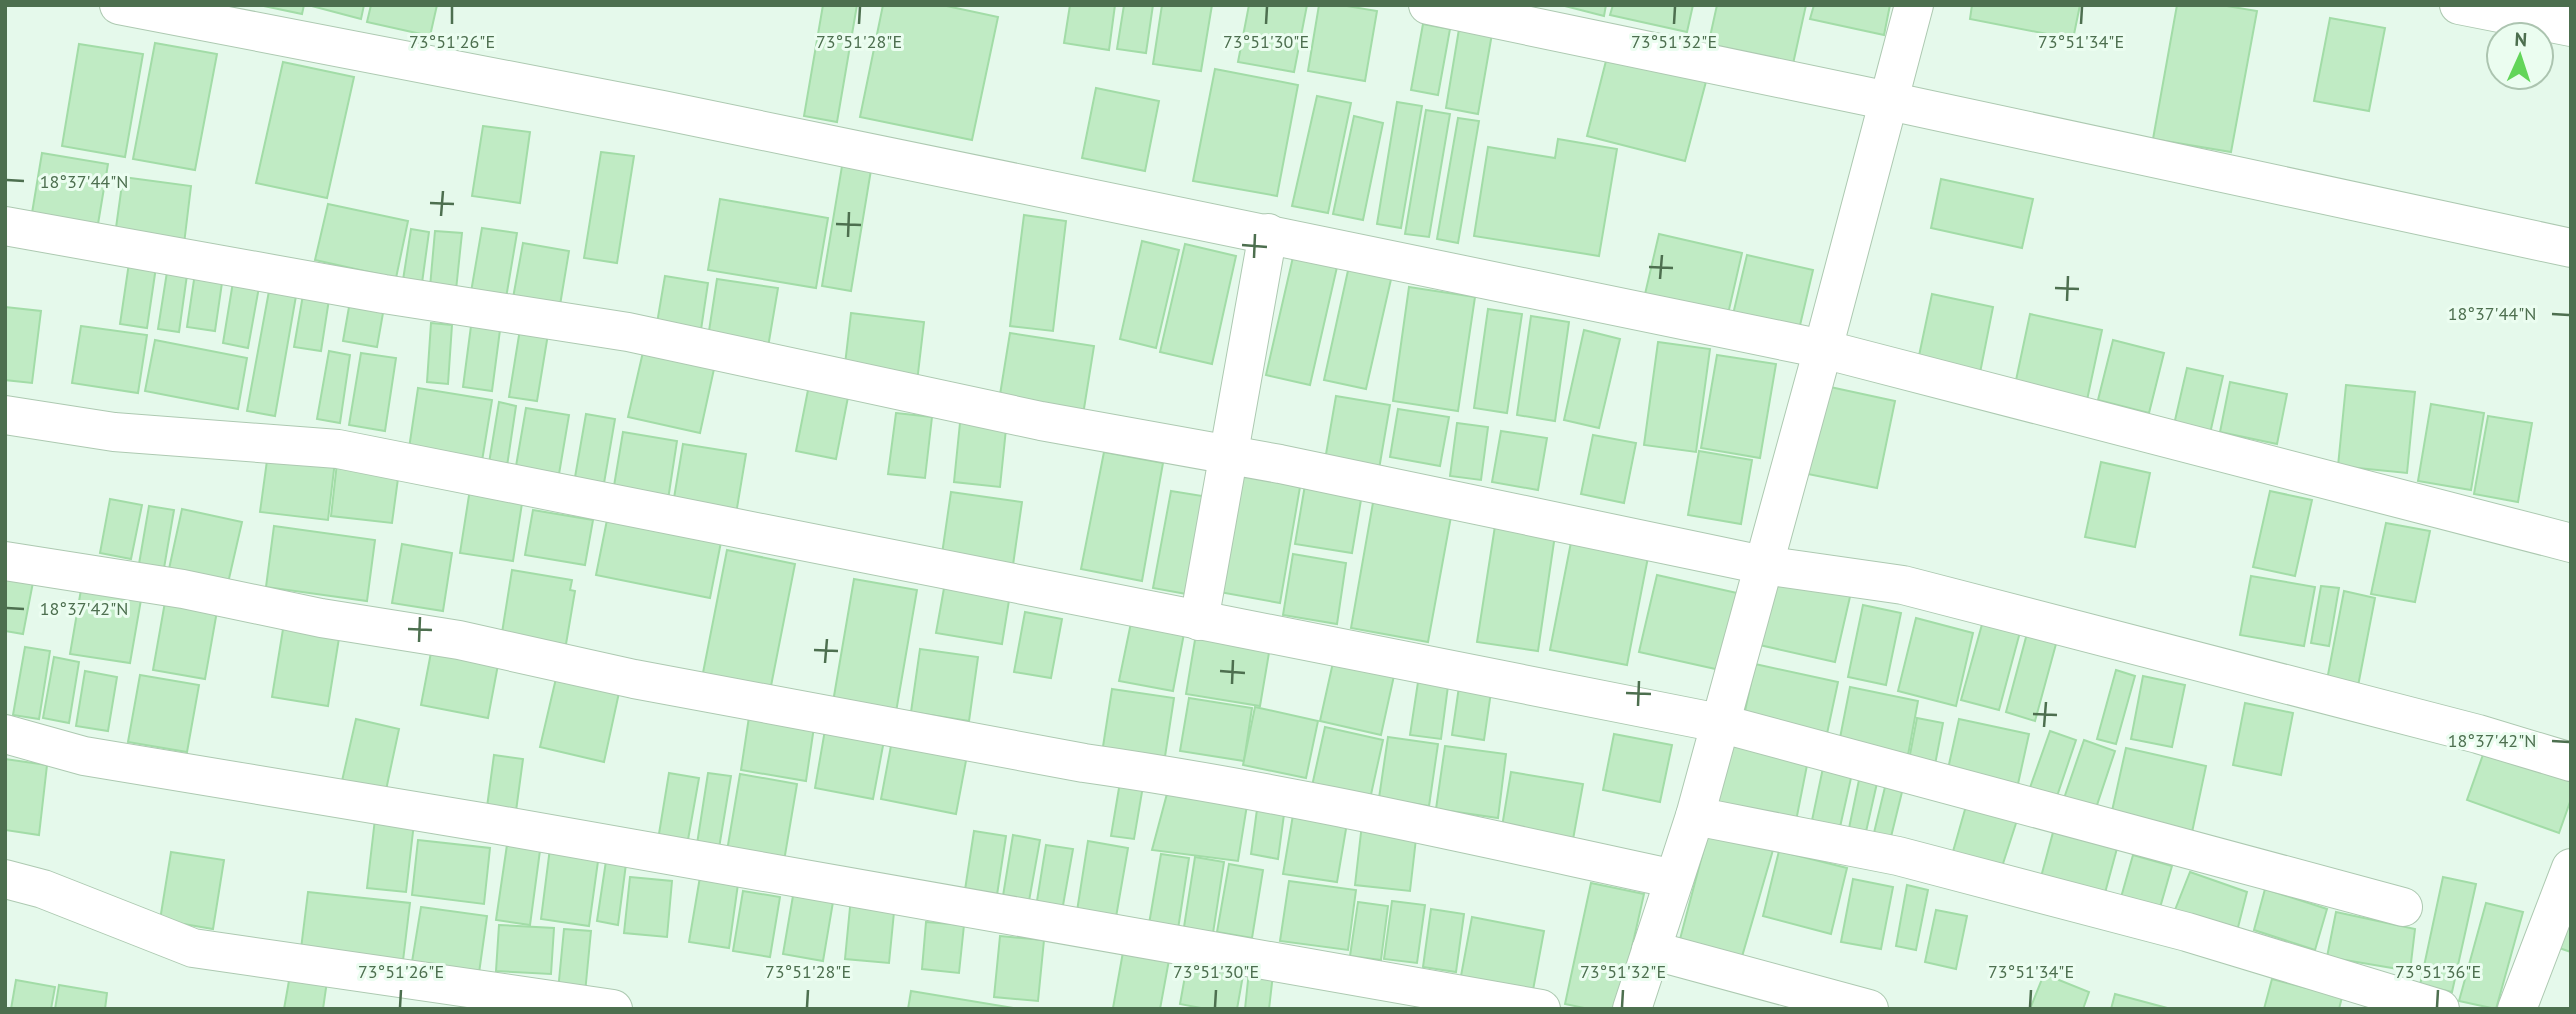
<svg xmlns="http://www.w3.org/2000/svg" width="2576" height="1014" font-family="'PT Sans',sans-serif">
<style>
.building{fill:#c0ebc4;stroke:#a2dca7;stroke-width:2}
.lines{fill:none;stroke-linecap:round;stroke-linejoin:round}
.street-casing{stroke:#adc9b1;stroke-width:40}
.street{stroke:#fff;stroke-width:38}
.ticks{fill:none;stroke:#4d6f4f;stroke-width:2.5}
.ticks-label{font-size:18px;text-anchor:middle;fill:#4d6f4f;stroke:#ebfdf0;stroke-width:6;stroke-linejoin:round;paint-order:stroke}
</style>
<rect width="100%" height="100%" fill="#e5f9eb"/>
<g class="building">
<path d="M259 5H304L302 14Z"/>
<path d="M308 5H364L361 19Z"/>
<path d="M371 5H437L430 36 367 22Z"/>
<path d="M823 5H857L837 122 804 116Z"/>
<path d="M883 5H942L998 17 972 140 860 117Z"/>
<path d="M1070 5H1115L1109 50 1064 43Z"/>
<path d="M1124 5H1153L1146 53 1117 49Z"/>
<path d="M1162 5H1212L1201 71 1153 64Z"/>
<path d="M1249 5H1307L1294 72 1238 62Z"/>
<path d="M1319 5H1341L1377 11 1365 81 1308 71Z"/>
<path d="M1561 5H1606L1604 16Z"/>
<path d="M1613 5H1693L1687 32 1610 15Z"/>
<path d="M1717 5H1806L1791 73 1706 55Z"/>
<path d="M1814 5H1890L1884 35 1810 19Z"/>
<path d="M1972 5H2080L2073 39 1970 19Z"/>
<path d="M2177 5H2221L2257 11 2231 152 2153 139Z"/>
<path d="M2330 18 2385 28 2369 111 2314 101Z"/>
<path d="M1460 23 1493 28 1478 114 1446 108Z"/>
<path d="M1423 24 1450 29 1438 95 1411 90Z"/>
<path d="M155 43 217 54 195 170 133 159Z"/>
<path d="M79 44 143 54 125 157 62 146Z"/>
<path d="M1609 49 1708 74 1685 161 1587 136Z"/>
<path d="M283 62 354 77 327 198 256 183Z"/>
<path d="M1215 69 1298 85 1277 196 1193 181Z"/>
<path d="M1096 88 1159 101 1145 171 1082 158Z"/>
<path d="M1317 96 1351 103 1328 213 1292 206Z"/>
<path d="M1397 102 1422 106 1401 228 1377 224Z"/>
<path d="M1426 110 1450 114 1429 237 1405 234Z"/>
<path d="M1354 116 1383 123 1363 220 1333 214Z"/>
<path d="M1458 118 1479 121 1458 243 1437 239Z"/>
<path d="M483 126 530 132 520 203 472 196Z"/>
<path d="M1558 139 1617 149 1599 256 1474 236 1488 147 1555 158Z"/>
<path d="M601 152 634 156 617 263 584 258Z"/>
<path d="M42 153 108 164 97 230 31 219Z"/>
<path d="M842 166 871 170 851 291 822 286Z"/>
<path d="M123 177 191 186 184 244 115 235Z"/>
<path d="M1941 179 2033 199 2022 248 1931 228Z"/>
<path d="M720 199 828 218 816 288 708 270Z"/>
<path d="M328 204 408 221 396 278 315 260Z"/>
<path d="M1024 215 1066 221 1053 331 1010 326Z"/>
<path d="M482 228 517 233 506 298 471 292Z"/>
<path d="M411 229 429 232 422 283 403 280Z"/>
<path d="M435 231 462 233 456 290 430 287Z"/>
<path d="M1659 234 1742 253 1725 327 1642 307Z"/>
<path d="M1142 241 1179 250 1156 348 1120 339Z"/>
<path d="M523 243 569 251 560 305 513 298Z"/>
<path d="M1185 244 1236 256 1212 364 1160 352Z"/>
<path d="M1747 255 1813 270 1797 338 1731 323Z"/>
<path d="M1293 257 1337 267 1310 385 1266 375Z"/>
<path d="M129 263 156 267 147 328 120 324Z"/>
<path d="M1349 266 1392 275 1366 389 1324 380Z"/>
<path d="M167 272 187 275 179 332 158 329Z"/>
<path d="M195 273 223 276 215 331 187 327Z"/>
<path d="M665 276 708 283 699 343 655 335Z"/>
<path d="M717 279 778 288 767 353 707 344Z"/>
<path d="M233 282 259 287 248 348 223 343Z"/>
<path d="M1409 287 1475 297 1458 411 1393 401Z"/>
<path d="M304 289 330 293 321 351 294 347Z"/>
<path d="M352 290 386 296 377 347 343 341Z"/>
<path d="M269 291 296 296 275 416 247 411Z"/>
<path d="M1932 294 1993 307 1978 383 1916 370Z"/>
<path d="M5 307 41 311 32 383 5 380Z"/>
<path d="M1488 309 1522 314 1507 413 1474 408Z"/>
<path d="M851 313 924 322 917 382 844 373Z"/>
<path d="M2030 314 2102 330 2087 400 2015 385Z"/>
<path d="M1531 316 1569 322 1555 421 1517 415Z"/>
<path d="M431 323 452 325 448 384 427 382Z"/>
<path d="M521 323 549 328 537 401 509 397Z"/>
<path d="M81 326 147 335 138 393 72 383Z"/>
<path d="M471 326 500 330 492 391 463 387Z"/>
<path d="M1584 330 1620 339 1599 428 1564 420Z"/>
<path d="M1010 333 1094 346 1082 421 998 407Z"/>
<path d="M155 340 247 358 238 409 145 391Z"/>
<path d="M2113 340 2164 353 2149 413 2098 400Z"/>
<path d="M1658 342 1710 349 1696 452 1644 445Z"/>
<path d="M329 351 350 355 340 423 317 419Z"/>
<path d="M643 352 714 369 700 433 628 417Z"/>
<path d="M361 353 396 358 385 431 349 425Z"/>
<path d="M1717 355 1776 364 1760 458 1701 448Z"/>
<path d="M2187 368 2223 376 2209 438 2173 429Z"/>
<path d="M2230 382 2287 394 2277 444 2220 432Z"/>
<path d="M809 385 849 392 836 459 796 451Z"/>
<path d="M1821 385 1895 401 1877 488 1803 473Z"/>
<path d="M2346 385 2415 392 2407 473 2338 466Z"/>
<path d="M418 388 492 400 481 467 408 455Z"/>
<path d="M1336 396 1390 405 1379 469 1325 460Z"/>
<path d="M499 402 516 406 507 466 489 463Z"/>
<path d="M2431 404 2484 413 2471 490 2418 481Z"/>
<path d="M526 408 569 415 558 480 515 472Z"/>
<path d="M1398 409 1449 417 1440 466 1390 457Z"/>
<path d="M896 413 932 417 925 478 888 474Z"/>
<path d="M961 413 1007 419 1000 487 954 482Z"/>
<path d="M586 414 615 419 603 489 574 483Z"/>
<path d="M2488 416 2532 423 2518 502 2474 494Z"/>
<path d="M1457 423 1488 427 1481 480 1450 476Z"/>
<path d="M1501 431 1547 438 1538 490 1492 482Z"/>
<path d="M623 432 677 441 667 506 612 498Z"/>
<path d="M1593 435 1636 443 1624 503 1581 494Z"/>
<path d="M683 444 746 454 736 514 673 504Z"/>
<path d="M1699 451 1752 460 1741 524 1688 515Z"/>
<path d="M1104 452 1163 463 1142 581 1081 569Z"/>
<path d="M268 453 335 461 328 520 260 512Z"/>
<path d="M2101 462 2150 473 2135 547 2085 537Z"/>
<path d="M337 463 399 471 392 523 331 516Z"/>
<path d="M1239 474 1300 487 1280 603 1214 591Z"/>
<path d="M1305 485 1362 494 1352 553 1295 544Z"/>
<path d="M470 489 523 497 513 561 460 553Z"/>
<path d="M1171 491 1221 499 1203 597 1153 588Z"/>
<path d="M2270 491 2312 500 2295 576 2253 567Z"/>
<path d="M951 492 1022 502 1013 565 942 554Z"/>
<path d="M1374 497 1452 511 1428 642 1351 628Z"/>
<path d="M110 499 142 505 131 559 100 553Z"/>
<path d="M149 506 174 510 164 568 139 564Z"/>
<path d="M182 509 242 522 228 583 169 569Z"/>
<path d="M533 510 593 520 585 565 525 555Z"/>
<path d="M607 520 721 542 710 598 596 575Z"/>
<path d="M2386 523 2430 531 2415 602 2371 594Z"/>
<path d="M274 526 375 540 367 601 266 587Z"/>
<path d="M1495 526 1555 535 1538 651 1477 642Z"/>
<path d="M1573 532 1650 547 1627 665 1550 650Z"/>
<path d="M402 544 452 553 443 611 392 603Z"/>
<path d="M727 550 795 564 770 691 702 678Z"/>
<path d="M1293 554 1346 563 1337 624 1283 615Z"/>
<path d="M5 569 35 572 23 634 5 631Z"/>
<path d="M512 570 572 580 570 590 575 591 565 650 501 639Z"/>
<path d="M1657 575 1737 593 1720 670 1639 652Z"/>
<path d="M2251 576 2315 587 2304 646 2240 635Z"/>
<path d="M946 577 1011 588 1002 644 936 633Z"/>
<path d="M854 579 917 590 896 712 833 702Z"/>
<path d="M82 584 142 594 130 663 70 654Z"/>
<path d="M1774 585 1852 588 1835 662 1755 644Z"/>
<path d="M2321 586 2339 588 2329 646 2311 643Z"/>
<path d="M2344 591 2375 598 2358 686 2327 680Z"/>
<path d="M165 602 217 611 205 679 153 670Z"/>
<path d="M1863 605 1901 613 1886 685 1848 677Z"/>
<path d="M1986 610 2023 621 1999 710 1961 700Z"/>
<path d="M1025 612 1062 619 1051 678 1014 672Z"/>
<path d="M1133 613 1186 623 1173 691 1119 681Z"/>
<path d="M1916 618 1973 633 1956 706 1898 691Z"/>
<path d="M284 623 340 632 328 706 272 697Z"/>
<path d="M2029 626 2059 633 2035 721 2006 712Z"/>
<path d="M1197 628 1271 641 1260 706 1186 694Z"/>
<path d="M433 642 500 654 488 718 421 705Z"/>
<path d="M25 647 50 651 39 719 13 715Z"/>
<path d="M920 649 978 657 969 721 911 712Z"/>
<path d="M54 657 79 662 69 723 43 718Z"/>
<path d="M1334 658 1395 671 1381 735 1320 721Z"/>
<path d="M1755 664 1838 682 1825 743 1742 725Z"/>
<path d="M2116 670 2135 676 2116 744 2097 739Z"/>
<path d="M85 671 117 677 108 731 76 726Z"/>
<path d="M557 674 620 688 604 762 540 747Z"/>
<path d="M140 675 199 685 187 752 128 742Z"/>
<path d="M2143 676 2185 685 2172 747 2131 739Z"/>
<path d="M1460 680 1492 685 1484 740 1452 735Z"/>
<path d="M1418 682 1448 686 1441 739 1410 735Z"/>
<path d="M1850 687 1918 701 1908 755 1839 743Z"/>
<path d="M1112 689 1174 698 1164 763 1102 753Z"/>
<path d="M1189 698 1252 708 1244 761 1180 751Z"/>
<path d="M2245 703 2293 713 2281 775 2233 765Z"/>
<path d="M1255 707 1318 721 1306 778 1243 765Z"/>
<path d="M749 717 814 727 806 781 741 770Z"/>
<path d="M1917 718 1943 723 1933 775 1907 770Z"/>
<path d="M356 719 399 729 386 790 342 781Z"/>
<path d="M1959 719 2029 734 2016 793 1946 778Z"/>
<path d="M826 724 885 735 873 799 815 788Z"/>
<path d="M1325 727 1383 740 1370 799 1312 786Z"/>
<path d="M2050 731 2076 740 2053 808 2026 799Z"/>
<path d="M1614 734 1672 745 1660 802 1603 790Z"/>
<path d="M893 735 968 750 956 814 881 799Z"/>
<path d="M1388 737 1438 744 1429 806 1379 798Z"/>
<path d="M1726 739 1809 755 1795 826 1713 811Z"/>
<path d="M2084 740 2115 751 2092 820 2060 810Z"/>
<path d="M1445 746 1506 754 1498 818 1436 809Z"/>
<path d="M2126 748 2206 766 2191 837 2110 820Z"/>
<path d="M2485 749 2571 779V799L2559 833 2467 800Z"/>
<path d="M494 755 523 759 516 811 487 807Z"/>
<path d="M5 759 47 765 39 835 5 830Z"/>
<path d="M1824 763 1853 769 1838 836 1810 830Z"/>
<path d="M1511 772 1583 784 1572 845 1501 833Z"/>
<path d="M669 773 699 778 686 851 657 846Z"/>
<path d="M708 773 731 776 719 848 697 844Z"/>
<path d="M740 774 797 784 784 861 727 851Z"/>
<path d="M1121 776 1144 780 1134 839 1111 836Z"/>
<path d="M1859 780 1877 783 1865 836 1848 833Z"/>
<path d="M1885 787 1902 792 1889 845 1872 841Z"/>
<path d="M1168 790 1247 805 1238 861 1152 850Z"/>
<path d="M1968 799 2019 814 1999 876 1950 862Z"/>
<path d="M1258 802 1285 807 1278 859 1251 854Z"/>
<path d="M1293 815 1347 823 1337 882 1283 874Z"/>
<path d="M375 819 414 823 406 892 367 888Z"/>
<path d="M1362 824 1417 830 1410 891 1355 885Z"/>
<path d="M2055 825 2119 841 2102 904 2038 888Z"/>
<path d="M974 831 1006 836 995 908 963 903Z"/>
<path d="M1708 833 1773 850 1741 960 1679 943Z"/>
<path d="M1013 835 1040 840 1027 912 1001 908Z"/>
<path d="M508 838 541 843 530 925 496 920Z"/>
<path d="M418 840 490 848 484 904 412 895Z"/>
<path d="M1088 841 1128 848 1116 917 1077 911Z"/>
<path d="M1046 845 1073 849 1062 911 1036 907Z"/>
<path d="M550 848 599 854 589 926 541 919Z"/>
<path d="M1779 851 1847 868 1831 934 1763 916Z"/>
<path d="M171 852 224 860 213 929 160 920Z"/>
<path d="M1161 854 1189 858 1178 929 1149 924Z"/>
<path d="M2133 855 2172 866 2157 918 2118 908Z"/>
<path d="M1195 857 1224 862 1213 933 1184 927Z"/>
<path d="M606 861 626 864 618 925 597 921Z"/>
<path d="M1229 864 1263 870 1252 938 1217 932Z"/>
<path d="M2190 872 2247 892 2235 939 2171 920Z"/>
<path d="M630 877 672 881 667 937 624 933Z"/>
<path d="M700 877 738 884 729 948 689 942Z"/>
<path d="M2443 877 2476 884 2452 992 2420 985Z"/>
<path d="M1853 879 1893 887 1881 949 1841 942Z"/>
<path d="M1289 881 1356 890 1348 950 1280 941Z"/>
<path d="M1591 883 1644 894 1618 1009H1589L1565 1004Z"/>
<path d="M1907 885 1928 890 1916 950 1896 946Z"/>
<path d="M2265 889 2327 909 2315 950 2254 930Z"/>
<path d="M794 890 834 896 823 961 783 954Z"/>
<path d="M743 891 780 897 770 957 733 951Z"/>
<path d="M308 892 410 903 402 969 300 957Z"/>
<path d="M851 897 895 902 889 963 845 959Z"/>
<path d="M1392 901 1425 905 1417 963 1384 959Z"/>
<path d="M1358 902 1388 906 1381 960 1350 956Z"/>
<path d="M2486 903 2523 912 2496 1009 2459 1001Z"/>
<path d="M2571 904V952L2550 945Z"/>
<path d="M421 907 487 916 479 973 412 962Z"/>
<path d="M1431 909 1464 914 1456 972 1423 967Z"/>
<path d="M1936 910 1967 916 1956 969 1925 962Z"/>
<path d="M2336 912 2415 929 2410 971 2327 957Z"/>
<path d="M1472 917 1544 931 1533 990 1461 976Z"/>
<path d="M926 922 964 925 959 973 922 969Z"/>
<path d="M499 925 554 928 551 974 496 971Z"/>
<path d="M564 929 591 931 585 993 558 991Z"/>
<path d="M1000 936 1044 940 1038 1001 994 997Z"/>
<path d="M1123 952 1169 960 1160 1009 1113 1008Z"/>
<path d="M1189 954 1245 964 1237 1009H1206L1180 1004Z"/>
<path d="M1249 971 1273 974 1269 1009H1245Z"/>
<path d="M2044 974 2089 992 2083 1009H2030Z"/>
<path d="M290 975 327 981 323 1009H284Z"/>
<path d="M2272 979 2342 997 2339 1009H2264Z"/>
<path d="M16 980 55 987 51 1009H11Z"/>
<path d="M59 985 107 993 105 1009H55Z"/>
<path d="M911 991 1019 1009H908Z"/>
<path d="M2115 994 2171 1009H2111Z"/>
</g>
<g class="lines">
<defs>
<g id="street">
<path d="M119 5 662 110 1823 349 2571 543"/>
<path d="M1428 5 1889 101 2571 248"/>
<path d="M2459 5 2571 27"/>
<path d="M5 226 384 294 628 332 1041 421 1280 464 1763 565 1903 585 2478 734 2571 762"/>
<path d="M5 415 114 432 338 449 1719 723 2403 907"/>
<path d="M5 561 183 589 321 618 459 640 634 679 1084 763C1282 791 1479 837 1674 879"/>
<path d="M1199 621 1268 233"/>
<path d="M5 734 84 756 493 824 1541 1009"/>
<path d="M1695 816 1898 856 2187 932 2440 1009"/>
<path d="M5 879 43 889 193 948 613 1009"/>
<path d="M1651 950 1869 1009"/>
<path d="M1632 1009 1695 816 1823 349 1914 5"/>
<path d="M2517 1009 2571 868"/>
</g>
</defs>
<use href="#street" class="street-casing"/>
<use href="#street" class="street"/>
</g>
<path class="ticks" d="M452 24V7M859 24 860 7M1266 24 1267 7M1674 24 1675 7M2081 24 2082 7M7 180 24 181M430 203 454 204M441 216 443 191M836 224 861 225M848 237 849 212M1242 245 1267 247M1254 258 1255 234M1649 267 1673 268M1660 279 1662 255M2055 288 2079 289M2067 301 2068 276M2552 314 2569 315M7 608 24 609M408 629 432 630M419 642 420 617M814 650 838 651M825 663 827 639M1220 671 1245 673M1232 684 1233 660M1626 693 1651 694M1638 706 1639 681M2033 714 2057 715M2044 727 2046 702M2552 741 2569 742M400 1007 401 990M807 1007 808 990M1215 1007 1216 990M1622 1007 1623 990M2030 1007 2031 990M2437 1007 2438 990"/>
<g class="ticks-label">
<text x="452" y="48">73°51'26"E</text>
<text x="859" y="48">73°51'28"E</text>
<text x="1266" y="48">73°51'30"E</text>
<text x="1674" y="48">73°51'32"E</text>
<text x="2081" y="48">73°51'34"E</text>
<text x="84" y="188">18°37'44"N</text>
<text x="2492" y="320">18°37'44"N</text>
<text x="84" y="615">18°37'42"N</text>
<text x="2492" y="747">18°37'42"N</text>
<text x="401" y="978">73°51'26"E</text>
<text x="808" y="978">73°51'28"E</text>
<text x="1216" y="978">73°51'30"E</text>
<text x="1623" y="978">73°51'32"E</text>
<text x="2031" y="978">73°51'34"E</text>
<text x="2438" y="978">73°51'36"E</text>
</g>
<rect width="2576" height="1014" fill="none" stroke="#4d6f4f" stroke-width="14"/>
<g transform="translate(2520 56) rotate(3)"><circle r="33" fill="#ebfdf0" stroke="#acc4b0" stroke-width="2"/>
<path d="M0-5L12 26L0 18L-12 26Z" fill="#62d559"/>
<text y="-10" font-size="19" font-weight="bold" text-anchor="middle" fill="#4d6f4f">N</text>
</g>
</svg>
